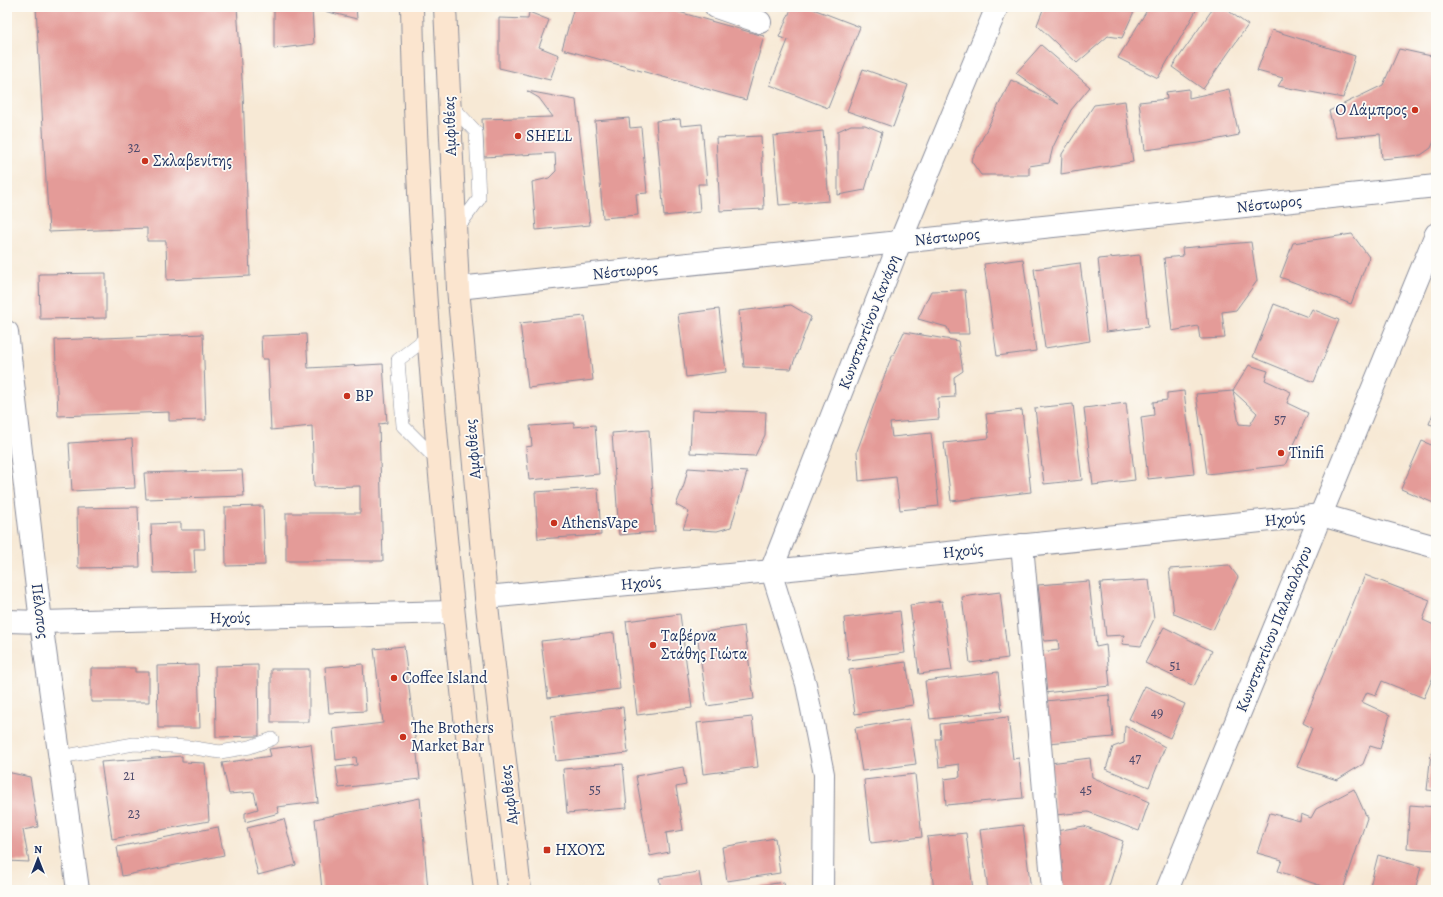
<svg xmlns="http://www.w3.org/2000/svg" width="1443" height="897" font-family="Alegreya,serif">
<style>
.building{fill:#e49b98}
.lines{fill:none;stroke-linecap:round;stroke-linejoin:round}
.service-casing{stroke:#898c9a;stroke-width:14}
.pedestrian-casing{stroke:#898c9a;stroke-width:22}
.minor-casing{stroke:#898c9a;stroke-width:24}
.secondary-casing{stroke:#898c9a;stroke-width:24}
.service{stroke:#fff;stroke-width:13}
.pedestrian{stroke:#fff;stroke-width:20}
.minor{stroke:#fff;stroke-width:22}
.secondary{stroke:#fbe5cf;stroke-width:22}
.poi-dot{fill:#c8321e;stroke:#fdfcf7;stroke-width:1.5}
.labels{text-anchor:middle;dominant-baseline:central;stroke-width:3.5;stroke-linejoin:round;paint-order:stroke}
.number-label{font-size:14px;fill:#4d4a6c}
.poi-label{font-size:16px;fill:#1b2f5e;stroke:#fdfcf7;text-anchor:start}
.street-label{font-size:16px;fill:#1b2f5e;stroke:#fdfcf7}
</style>
<rect width="100%" height="100%" fill="#fdfcf7"/>
<filter id="ink" filterUnits="userSpaceOnUse"><feTurbulence type="fractalNoise" baseFrequency=".025" numOctaves="2"/><feDisplacementMap in="SourceGraphic" scale="8" xChannelSelector="R" yChannelSelector="G"/><feConvolveMatrix kernelMatrix="1 2 1 2 8 2 1 2 1" color-interpolation-filters="sRGB"/></filter>
<filter id="wash" filterUnits="userSpaceOnUse"><feTurbulence type="fractalNoise" baseFrequency=".012" numOctaves="4" result="noise"/><feDisplacementMap in="SourceGraphic" scale="16" xChannelSelector="R" yChannelSelector="G"/><feGaussianBlur stdDeviation="0.9" result="paint"/><feColorMatrix in="noise" values="0 0 0 0 0 0 0 0 0 0 0 0 0 0 0 0 0 1.4 0 .05"/><feComposite in="paint" operator="in"/></filter>
<g filter="url(#wash)">
<rect width="100%" height="100%" fill="#f7e9d5"/>
<g id="blocks">
<g class="building">
<path d="M36 7H237L243 93 250 276 167 280 166 241H147V228L49 232Z"/>
<path d="M267 7H356L357 19 312 8 314 44 274 49V9H267Z"/>
<path d="M574 7H661L764 36 746 100 562 49Z"/>
<path d="M792 7H808L860 27 828 108 770 85 788 40 779 37Z"/>
<path d="M1044 7H1136L1122 38 1108 36 1077 63 1037 25Z"/>
<path d="M1149 7H1198L1158 78 1118 58Z"/>
<path d="M1214 7H1223L1248 25 1203 89 1172 67Z"/>
<path d="M529 12 549 20 539 47 559 55 550 80 499 68V18L528 19Z"/>
<path d="M1272 30 1355 56 1343 98 1278 86 1283 78 1257 71Z"/>
<path d="M1041 45 1090 87 1071 110 1053 147 1049 163 1029 166V175H981L971 161 1011 80 1059 104 1016 73Z"/>
<path d="M1399 49 1436 57V137L1431 148 1421 155 1382 159 1380 134 1336 138 1329 111 1383 85Z"/>
<path d="M863 69 908 85 893 127 847 111Z"/>
<path d="M1189 89V98L1229 89 1239 135 1199 143 1145 150 1139 102 1167 99 1166 92Z"/>
<path d="M527 91 576 100 590 225 536 230 532 182 549 178 556 171 555 153 484 157 482 119 553 117 539 98Z"/>
<path d="M1125 101 1133 162 1061 174 1062 154 1094 105Z"/>
<path d="M629 118 630 128 641 127 647 193 636 194 638 215 603 218 595 121Z"/>
<path d="M680 119 681 126 702 124 707 184H698L700 212 664 216 656 121Z"/>
<path d="M851 125H865L882 132 865 190 838 195V131Z"/>
<path d="M823 131 829 201 779 205 773 136Z"/>
<path d="M761 136 764 209 720 211 716 138Z"/>
<path d="M1352 234 1369 257 1351 304 1280 277 1293 243Z"/>
<path d="M1251 242 1257 281 1236 310 1222 312 1225 338 1200 339 1198 326 1172 331 1164 258 1183 256 1182 248Z"/>
<path d="M1140 255 1148 327 1106 332 1098 259Z"/>
<path d="M1023 259 1036 351 997 356 984 264Z"/>
<path d="M1080 263 1090 341 1045 348 1034 269Z"/>
<path d="M106 273V318L40 319 39 274Z"/>
<path d="M965 290 969 334H950L947 327 918 319 931 291Z"/>
<path d="M1274 304 1308 317 1312 309 1339 320 1314 382 1253 357Z"/>
<path d="M791 305 811 317 791 369 744 367 739 311Z"/>
<path d="M719 309 726 372 686 377 678 314Z"/>
<path d="M585 316 593 380 528 388 520 323Z"/>
<path d="M904 332 958 341 963 371 954 377 955 397 938 398 939 419 890 423 892 437 931 433 939 506 900 510 896 477 859 481 857 451 889 363Z"/>
<path d="M203 334 206 420 169 421V412L58 416 55 340Z"/>
<path d="M306 334 308 368 383 364 387 423 379 424 383 561H286V513H360V486L314 487 312 426 271 430 268 359H262L261 336Z"/>
<path d="M1249 365 1268 371 1265 380 1291 392 1287 403 1308 413 1285 465 1207 474 1196 394 1233 391 1239 424 1250 425 1257 413 1233 391Z"/>
<path d="M1184 391 1194 474 1148 479 1141 417 1154 415 1153 402 1167 400V393Z"/>
<path d="M1126 403 1135 480 1093 485 1084 408Z"/>
<path d="M1073 404 1082 480 1044 484 1035 408Z"/>
<path d="M1436 406V426L1429 424Z"/>
<path d="M692 410 766 412 765 435 755 456 690 453Z"/>
<path d="M1022 410 1031 492 951 501 944 443 989 438 986 414Z"/>
<path d="M574 423V427L595 425 599 474 529 480 526 447 532 446 530 426Z"/>
<path d="M649 430 655 532 619 535 612 433Z"/>
<path d="M132 439 135 488 72 491 69 443Z"/>
<path d="M1422 441 1436 447V504L1401 489Z"/>
<path d="M688 468 747 472 731 527 717 531 683 529 689 512 676 505 684 485Z"/>
<path d="M242 470 244 496 146 499 144 473Z"/>
<path d="M598 488 601 535 538 539 535 492Z"/>
<path d="M263 506 265 565 226 566 225 507Z"/>
<path d="M138 507 140 567 78 568 77 508Z"/>
<path d="M181 523V530H204L205 549H194L195 572 153 573 151 524Z"/>
<path d="M1229 565 1238 577 1213 630 1174 614 1169 569Z"/>
<path d="M1365 575 1430 600 1423 620 1436 626V670L1424 698 1382 681 1376 695 1367 692 1362 702 1390 715 1380 749 1370 746 1363 764 1337 780 1297 767 1312 728 1303 723Z"/>
<path d="M1149 580 1154 619 1141 646 1122 644 1124 635 1106 636 1100 583Z"/>
<path d="M1089 581 1096 647 1106 645 1110 686 1044 693 1040 652 1059 650 1058 640 1044 641 1038 585Z"/>
<path d="M1000 592 1008 658 970 663 962 597Z"/>
<path d="M942 601 952 670 919 674 910 605Z"/>
<path d="M900 611 905 653 848 660 844 618Z"/>
<path d="M680 614 692 708 637 715 626 621Z"/>
<path d="M744 626 754 699 707 706 697 633Z"/>
<path d="M1164 627 1212 651 1194 686 1145 663Z"/>
<path d="M614 633 620 689 548 698 541 641Z"/>
<path d="M404 646 420 779 339 788 336 767 357 765 356 757 336 760 333 729 383 723 374 649Z"/>
<path d="M906 662 913 705 855 714 849 670Z"/>
<path d="M363 664 366 711 329 713 325 667Z"/>
<path d="M198 665 200 728H158L157 666Z"/>
<path d="M258 665 259 736 216 737 215 666Z"/>
<path d="M91 668H135V672H149V702H91Z"/>
<rect x="271" y="669" width="38" height="53"/>
<path d="M998 672 1002 711 930 719 925 681Z"/>
<path d="M1145 686 1185 704 1170 738 1129 719Z"/>
<path d="M1109 695 1113 737 1049 743 1045 701Z"/>
<path d="M623 707 628 753 556 761 551 716Z"/>
<path d="M752 717 758 767 703 774 697 723Z"/>
<path d="M1008 717 1013 759 1019 758 1023 798 946 805 944 779 960 777 959 764 939 767 936 739H941L940 724Z"/>
<path d="M909 719 916 764 862 771 855 728Z"/>
<path d="M1125 725 1165 747 1149 787 1106 769 1113 747 1124 743Z"/>
<path d="M311 744 318 802 277 807 279 813 245 822V813L258 809 254 792 229 794 222 763 271 756 269 749Z"/>
<path d="M1431 752H1436V791L1427 790Z"/>
<path d="M182 756V762L205 763 209 821 112 839 101 762Z"/>
<path d="M1090 758 1092 777 1149 802 1139 831 1088 812 1055 815 1050 763Z"/>
<path d="M623 764 627 808 567 813 563 769Z"/>
<path d="M683 767 686 785 676 787 683 830 666 833 669 852 650 856 636 776Z"/>
<path d="M7 772 30 777 38 827 23 830 29 862 7 861Z"/>
<path d="M915 774 922 837 871 843 864 780Z"/>
<path d="M1354 789 1367 818 1343 890H1333L1278 871 1282 860 1257 853 1270 813 1300 821 1301 814 1311 818 1316 809Z"/>
<path d="M420 798 428 890H322L315 819Z"/>
<path d="M1410 805 1436 807V850L1407 848Z"/>
<path d="M284 819 296 865 258 875 247 828Z"/>
<path d="M1023 825 1031 890H988L980 830Z"/>
<path d="M1084 826 1123 841 1108 889 1063 890 1056 831Z"/>
<path d="M218 827 224 855 122 876 117 847Z"/>
<path d="M966 833 973 890H934L927 837Z"/>
<path d="M775 838 780 873 727 881 722 847Z"/>
<path d="M1378 855 1421 867 1415 890H1369Z"/>
<path d="M699 872 702 890H661L659 878Z"/>
<path d="M784 882 785 890H738V889Z"/>
<path d="M730 885V890H704V889Z"/>
</g>
</g>
</g>
<g filter="url(#ink)">
<use href="#blocks" fill-opacity="0" stroke="#898c9a" stroke-width="1"/>
<g class="lines">
<defs>
<g id="service">
<path d="M450 104 476 132 479 199 456 230"/>
<path d="M429 336 398 360 403 426 439 462"/>
<path d="M60 757 134 744 188 747 220 752 250 747 272 739"/>
</g>
<path id="pedestrian" d="M771 571 806 684 824 774 823 890"/>
<g id="minor">
<path d="M716 7 760 22"/>
<path d="M458 288 1436 186"/>
<path d="M7 332 41 622 78 890"/>
<path d="M1022 545 1053 890"/>
<path d="M771 571 900 242 997 7"/>
<path d="M486 597 771 571 1321 515 1436 547"/>
<path d="M7 621 41 622 453 612"/>
<path d="M1167 890 1436 234"/>
</g>
<g id="secondary">
<path d="M412 7C418 302 450 597 485 890"/>
<path d="M445 7 458 288 486 597 520 890"/>
</g>
</defs>
<use href="#service" class="service-casing"/>
<use href="#pedestrian" class="pedestrian-casing"/>
<use href="#minor" class="minor-casing"/>
<use href="#secondary" class="secondary-casing"/>
<use href="#service" class="service"/>
<use href="#pedestrian" class="pedestrian"/>
<use href="#minor" class="minor"/>
<use href="#secondary" class="secondary"/>
</g>
</g>
<g class="poi-dot">
<circle cx="1415" cy="110" r="4"/>
<circle cx="518" cy="136" r="4"/>
<circle cx="145" cy="161" r="4"/>
<circle cx="347" cy="396" r="4"/>
<circle cx="1281" cy="453" r="4"/>
<circle cx="554" cy="523" r="4"/>
<circle cx="653" cy="645" r="4"/>
<circle cx="394" cy="678" r="4"/>
<circle cx="403" cy="737" r="4"/>
<rect x="543" y="846" width="8" height="8" rx="2"/>
</g>
<g class="labels">
<g class="number-label">
<text x="134" y="147">32</text>
<text x="1280" y="419">57</text>
<text x="1175" y="665">51</text>
<text x="1157" y="712">49</text>
<text x="1135" y="758">47</text>
<text x="129" y="775">21</text>
<text x="595" y="789">55</text>
<text x="1086" y="789">45</text>
<text x="134" y="813">23</text>
</g>
<g class="poi-label">
<text x="1407" y="110" text-anchor="end">Ο Λάμπρος</text>
<text x="526" y="136">SHELL</text>
<text x="153" y="161">Σκλαβενίτης</text>
<text x="355" y="396">BP</text>
<text x="1289" y="453">Tinifi</text>
<text x="562" y="523">AthensVape</text>
<text x="661" y="636">Ταβέρνα<tspan x="661" dy="18">Στάθης Γιώτα</tspan></text>
<text x="402" y="678">Coffee Island</text>
<text x="411" y="728">The Brothers<tspan x="411" dy="18">Market Bar</tspan></text>
<text x="555" y="850">ΗΧΟΥΣ</text>
</g>
<g class="street-label">
<text transform="translate(450 126) rotate(-92)">Αμφιθέας</text>
<text transform="translate(1269 204) rotate(-6)">Νέστωρος</text>
<text transform="translate(947 237) rotate(-6)">Νέστωρος</text>
<text transform="translate(625 271) rotate(-6)">Νέστωρος</text>
<text transform="translate(869 322) rotate(-69)">Κωνσταντίνου Κανάρη</text>
<text transform="translate(473 449) rotate(-95)">Αμφιθέας</text>
<text transform="translate(1285 519) rotate(-6)">Ηχούς</text>
<text transform="translate(963 551) rotate(-6)">Ηχούς</text>
<text transform="translate(641 583) rotate(-5)">Ηχούς</text>
<text transform="translate(40 611) rotate(83)">Πέλοπος</text>
<text transform="translate(230 618) rotate(-1)">Ηχούς</text>
<text transform="translate(1274 629) rotate(-68)">Κωνσταντίνου Παλαιολόγου</text>
<text transform="translate(509 795) rotate(-97)">Αμφιθέας</text>
</g>
</g>
<rect width="1443" height="897" fill="none" stroke="#fdfcf7" stroke-width="24"/>
<g transform="translate(38 859)" stroke="#fdfcf7" stroke-width="3" paint-order="stroke">
<path d="M0-3L7 15L0 10L-7 15Z" fill="#1b2f5e"/>
<text y="-6" font-size="11" font-weight="bold" text-anchor="middle" fill="#1b2f5e">N</text>
</g>
</svg>
